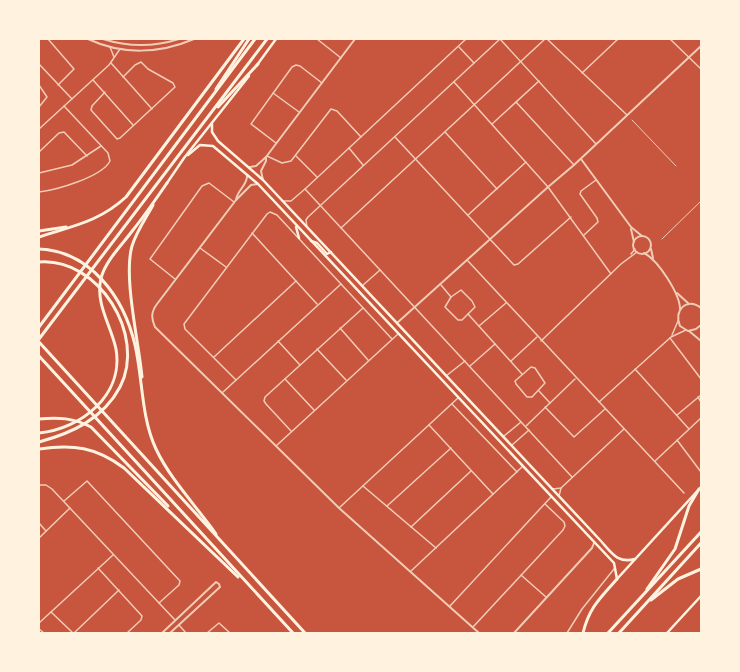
<svg xmlns="http://www.w3.org/2000/svg" width="740" height="672" font-family="Commissioner,sans-serif">
<style>
.lines{fill:none;stroke-linecap:round;stroke-linejoin:round}
.service{stroke:#f1ccb7;stroke-width:1}
.minor{stroke:#f1ccb7;stroke-width:1.5}
.tertiary{stroke:#f1ccb7;stroke-width:2}
.secondary{stroke:#fff3e0;stroke-width:2.5}
.primary{stroke:#fff3e0;stroke-width:2.5}
.trunk{stroke:#fff3e0;stroke-width:3}
.motorway{stroke:#fff3e0;stroke-width:3}
</style>
<rect width="100%" height="100%" fill="#c8553d"/>
<g class="lines">
<g class="service">
<path d="M632 120 676 166"/>
<path d="M662 239 701 201"/>
</g>
<g class="minor">
<path d="M48 39 74 69 58 85"/>
<path d="M317 39 341 58"/>
<path d="M500 39 596 144"/>
<path d="M547 39 627 115"/>
<path d="M670 39 701 69"/>
<path d="M110 47 114 57"/>
<path d="M459 47 474 63"/>
<path d="M111 63 152 109"/>
<path d="M39 64 72 99"/>
<path d="M582 73 618 39"/>
<path d="M93 80 133 125"/>
<path d="M454 82 548 187 611 274"/>
<path d="M39 85 47 97 39 107"/>
<path d="M105 92 92 106 91 110 117 139 120 138 175 87 173 83 148 69 141 62 135 65 123 77"/>
<path d="M273 93 299 112"/>
<path d="M516 102 574 165"/>
<path d="M492 124 539 81"/>
<path d="M39 129 109 65 120 49"/>
<path d="M445 132 497 189"/>
<path d="M395 137 514 265 518 264 571 217"/>
<path d="M276 143 251 124 292 67 296 65 300 66 322 83"/>
<path d="M349 148 363 165"/>
<path d="M39 152 59 133 64 132 87 156"/>
<path d="M267 156 282 163 291 161 331 109 337 111 361 137"/>
<path d="M296 156 317 177"/>
<path d="M39 173 72 165 101 146"/>
<path d="M305 189 572 477"/>
<path d="M39 192C56 190 102 177 110 161L108 153 64 106"/>
<path d="M284 201H291L305 189 466 39"/>
<path d="M468 215 526 162"/>
<path d="M307 227 306 220 308 217 500 39"/>
<path d="M341 228 545 39"/>
<path d="M252 233 317 304"/>
<path d="M584 235 598 222 597 218 580 194 581 191 596 180"/>
<path d="M200 248 226 267"/>
<path d="M631 254 635 249"/>
<path d="M468 261 684 493"/>
<path d="M175 279 150 259 202 186 209 183 234 202"/>
<path d="M441 285 451 297"/>
<path d="M362 286 380 270"/>
<path d="M461 290 472 301 475 307 462 320H458L445 307 451 297Z"/>
<path d="M468 314 522 374"/>
<path d="M479 326 506 303"/>
<path d="M340 328 368 360"/>
<path d="M672 335 678 321"/>
<path d="M670 338 701 379"/>
<path d="M278 341 300 365"/>
<path d="M541 341 621 264 637 252"/>
<path d="M317 349 346 380"/>
<path d="M214 357 296 281"/>
<path d="M511 361 537 337"/>
<path d="M470 366 495 344"/>
<path d="M531 367 535 368 545 383 532 397H527L516 384 515 381Z"/>
<path d="M635 369 689 429"/>
<path d="M446 376 465 361"/>
<path d="M285 379 314 410"/>
<path d="M236 380 185 329 184 324 267 214 270 212 277 215 392 339"/>
<path d="M539 391 550 403"/>
<path d="M222 393 341 284"/>
<path d="M698 397 701 402"/>
<path d="M599 402 671 337 686 330"/>
<path d="M452 404 517 472"/>
<path d="M545 407 574 437 605 409"/>
<path d="M677 415 701 395"/>
<path d="M429 425 493 494"/>
<path d="M526 426 575 379"/>
<path d="M291 431 266 404 264 401 265 397 363 308"/>
<path d="M504 436 521 422"/>
<path d="M677 440 701 472"/>
<path d="M512 445 529 430"/>
<path d="M276 446 398 334"/>
<path d="M655 461 701 418"/>
<path d="M39 485H46L52 489 175 620"/>
<path d="M363 486 436 548"/>
<path d="M553 489 561 488 624 429"/>
<path d="M559 496 561 488"/>
<path d="M64 501 87 481 180 581 179 585 159 603"/>
<path d="M387 506 451 448"/>
<path d="M339 508 458 398"/>
<path d="M39 523 46 531"/>
<path d="M411 527 471 471"/>
<path d="M39 538 70 508"/>
<path d="M98 568 142 616 141 620 127 633"/>
<path d="M411 571 522 467"/>
<path d="M521 575 546 597"/>
<path d="M450 606 551 497"/>
<path d="M51 612 73 633"/>
<path d="M39 623 113 555"/>
<path d="M179 625 186 633"/>
<path d="M473 627 563 530 565 526 564 522 545 504"/>
<path d="M39 629 44 633"/>
<path d="M74 633 119 590"/>
<path d="M207 633 219 623 230 633"/>
<path d="M567 633 582 609 614 569"/>
</g>
<g class="tertiary">
<path d="M88 39C122 55 159 54 194 39"/>
<path d="M103 39C128 47 154 47 179 39"/>
<path d="M581 159 631 227 642 236"/>
<path d="M250 167 256 166 266 157 355 39"/>
<path d="M263 180 261 171 266 161V157"/>
<path d="M258 184 251 185 236 200 157 304C151 312 151 318 155 327L339 508 479 633"/>
<path d="M236 200C237 190 248 185 247 175"/>
<path d="M631 229 634 242"/>
<circle cx="642" cy="245" r="9"/>
<path d="M651 249 653 258"/>
<path d="M644 253C658 260 680 294 680 309"/>
<path d="M677 293 688 303"/>
<path d="M701 308C687 296 673 311 680 326L688 331 696 329 701 325"/>
<path d="M397 323 548 187 574 165 701 46"/>
<path d="M689 331 701 341"/>
<path d="M162 633 216 582 219 584 220 587 170 633"/>
<path d="M514 633 592 548 594 543"/>
</g>
<g class="secondary">
<path d="M212 124V132L218 141 263 180 600 540C611 552 617 564 635 559"/>
<path d="M188 155 200 145 213 146 258 184 614 563 617 579"/>
<path d="M296 227 299 238"/>
<path d="M311 241 317 243 327 254 331 252"/>
</g>
<g class="primary">
<path d="M257 65 276 39"/>
<path d="M167 183 184 158 249 76"/>
<path d="M617 579 701 487"/>
<path d="M667 633 701 596"/>
</g>
<g class="trunk">
<path d="M647 589 675 549 689 506 699 489"/>
<path d="M651 600 678 579 701 569"/>
<path d="M583 633C589 608 600 598 617 579"/>
<path d="M608 633 701 532"/>
<path d="M619 633 701 543"/>
</g>
<g class="motorway">
<path d="M216 89 249 39"/>
<path d="M218 107 258 64"/>
<path d="M39 231 66 227"/>
<path d="M39 237C72 226 99 222 126 197L244 39"/>
<path d="M39 249C91 251 124 298 135 345 143 380 141 417 156 449 170 479 197 507 216 534"/>
<path d="M39 262C98 257 147 335 120 387 103 419 72 433 39 442"/>
<path d="M39 327 255 39"/>
<path d="M39 339 267 39"/>
<path d="M39 342 305 633"/>
<path d="M39 356 293 633"/>
<path d="M142 377C139 343 123 277 132 246 136 232 146 218 153 205"/>
<path d="M39 419C58 417 74 418 91 427L168 506"/>
<path d="M39 433C81 429 124 395 116 349 111 325 95 304 101 278 106 260 122 245 133 230 145 215 156 199 167 183"/>
<path d="M39 449C73 444 96 447 124 468L238 577"/>
</g>
</g>
<rect width="740" height="672" fill="none" stroke="#fff3e0" stroke-width="80"/>
</svg>
